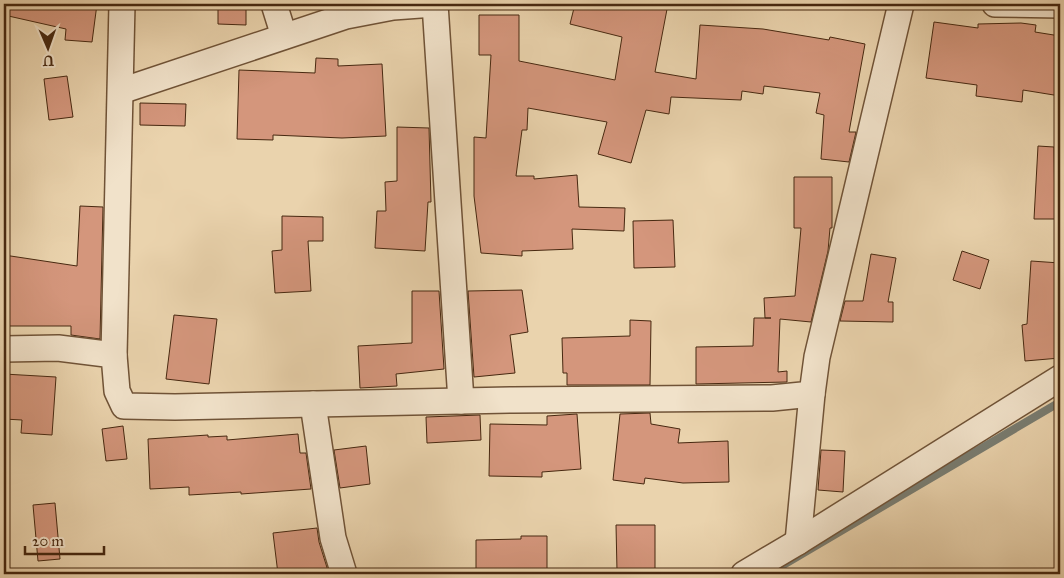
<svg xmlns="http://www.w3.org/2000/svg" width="1064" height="578" font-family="'IM FELL Great Primer',serif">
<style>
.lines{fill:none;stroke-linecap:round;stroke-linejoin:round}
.stream{stroke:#797d72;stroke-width:8}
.building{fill:#d4967c;stroke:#472810}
.minor-casing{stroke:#705337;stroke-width:28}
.minor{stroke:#f1e2ca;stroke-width:25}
</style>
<rect width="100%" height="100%" fill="#ead3ad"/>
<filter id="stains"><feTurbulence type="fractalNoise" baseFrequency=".004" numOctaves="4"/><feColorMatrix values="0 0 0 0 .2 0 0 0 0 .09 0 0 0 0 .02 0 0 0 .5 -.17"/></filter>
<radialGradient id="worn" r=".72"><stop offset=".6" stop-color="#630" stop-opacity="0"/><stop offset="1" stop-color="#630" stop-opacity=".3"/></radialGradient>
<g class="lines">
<path class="stream" d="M768 574 1060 402"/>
</g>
<g class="building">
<path d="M4 4H97L92 42 65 40 66 29 4 15Z"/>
<path d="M218 4H246V25L218 24Z"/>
<path d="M575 4H668L655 72 696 79 700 25 763 29 829 40 830 37 865 44 849 132H856L849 162 821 159 824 115 816 113 820 93 764 86 763 94 742 91 741 100 671 97 669 114 646 110 631 163 598 154 607 122 528 108 527 130H522L516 176H534V179L577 175 579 207 625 208 624 231 572 229 573 249 522 251V256L481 253 474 196V137L486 138 491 55H479V15H519V61L615 80 622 37 570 24Z"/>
<path d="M934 22 978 28V24L1021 23 1036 25 1035 32 1060 36V96L1023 90 1022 102 976 96 977 85 926 78Z"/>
<path d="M316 58 338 59V66L382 64 386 136 342 138 273 135V140L237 139 239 70 315 73Z"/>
<path d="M67 76 73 117 49 120 44 79Z"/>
<path d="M140 103 186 104 185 126 140 125Z"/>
<path d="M397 127 429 128 431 202H428L425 251 375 248 377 211H386L385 182 397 181Z"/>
<path d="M1038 146 1054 147 1055 219H1034Z"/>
<path d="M794 177H832V228H830L828 251 811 322 780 319 778 372 787 371V382L696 384V347L753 346 754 318H771H765L764 298 795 296 801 228H794Z"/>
<path d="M80 206 103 207 100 339 71 335V326H4V255L77 266Z"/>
<path d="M282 216 323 217V241H308L311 291 275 293 272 251 282 250Z"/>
<path d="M673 220 675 267 634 268 633 221Z"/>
<path d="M962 251 989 260 980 289 953 280Z"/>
<path d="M871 254 896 258 888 302H893V322L840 321 845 301H863Z"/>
<path d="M1031 261 1060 263V358L1025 361 1022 325 1027 324Z"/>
<path d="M522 290 528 332 510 335 515 373 474 377 468 291Z"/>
<path d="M412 291H439L444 369 396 374 397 386 360 388 358 346 412 343Z"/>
<path d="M174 315 217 319 209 384 166 379Z"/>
<path d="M630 320 651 321 650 385H567V373H563L562 338 630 336Z"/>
<path d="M4 374 56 377 52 435 21 433 22 420 4 419Z"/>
<path d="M650 413 651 424 680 429 678 443 728 441 729 482 683 483 645 478 644 484 613 480 620 414Z"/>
<path d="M577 414 581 469 542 472V477L489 476 490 424 547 425V416Z"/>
<path d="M480 415 481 440 427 443 426 417Z"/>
<path d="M123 426 127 459 106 461 102 429Z"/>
<path d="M298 434 300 453H306L311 489 241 494V492L189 495V487L150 489 148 439 208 435V437L227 436V440Z"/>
<path d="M366 446 370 484 340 488 334 450Z"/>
<path d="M821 450 845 451 843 492 818 490Z"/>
<path d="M55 503 60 559 38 561 33 505Z"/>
<path d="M616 525H655V571H617Z"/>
<path d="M317 528 319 542 329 574H278L273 533Z"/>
<path d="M521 536H547V573H521V570L476 571V540L521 539Z"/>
</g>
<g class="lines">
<defs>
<g id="minor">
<path d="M274 4 284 36"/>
<path d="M435 4 461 401"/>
<path d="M995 4 1060 5"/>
<path d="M121 91 346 16 393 7 434 4"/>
<path d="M4 349 58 348 114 355 117 391 124 406 175 407 513 400 772 398 812 394 817 357 901 4"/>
<path d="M114 355 122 4"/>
<path d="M313 404 333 538 344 574"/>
<path d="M798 542 812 394"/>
<path d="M744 574 798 542 1060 378"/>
</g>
</defs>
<use href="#minor" class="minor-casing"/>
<use href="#minor" class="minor"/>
</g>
<rect width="1064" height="578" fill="none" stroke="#ead3ad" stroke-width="20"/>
<rect x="5" y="5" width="1054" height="568" fill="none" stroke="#472810" stroke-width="2.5"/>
<rect x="10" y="10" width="1044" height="558" fill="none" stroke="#472810"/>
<g transform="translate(48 48) rotate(178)" stroke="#f1e2ca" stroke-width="4" paint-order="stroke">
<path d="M0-4L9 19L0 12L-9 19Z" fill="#472810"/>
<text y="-8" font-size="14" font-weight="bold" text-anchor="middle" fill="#472810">U</text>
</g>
<path d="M25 546v8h79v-8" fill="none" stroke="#472810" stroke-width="2.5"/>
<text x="32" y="546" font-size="15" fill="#472810" stroke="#f1e2ca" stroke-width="4" paint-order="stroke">20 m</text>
<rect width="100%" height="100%" filter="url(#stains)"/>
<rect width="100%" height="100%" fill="url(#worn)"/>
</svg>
